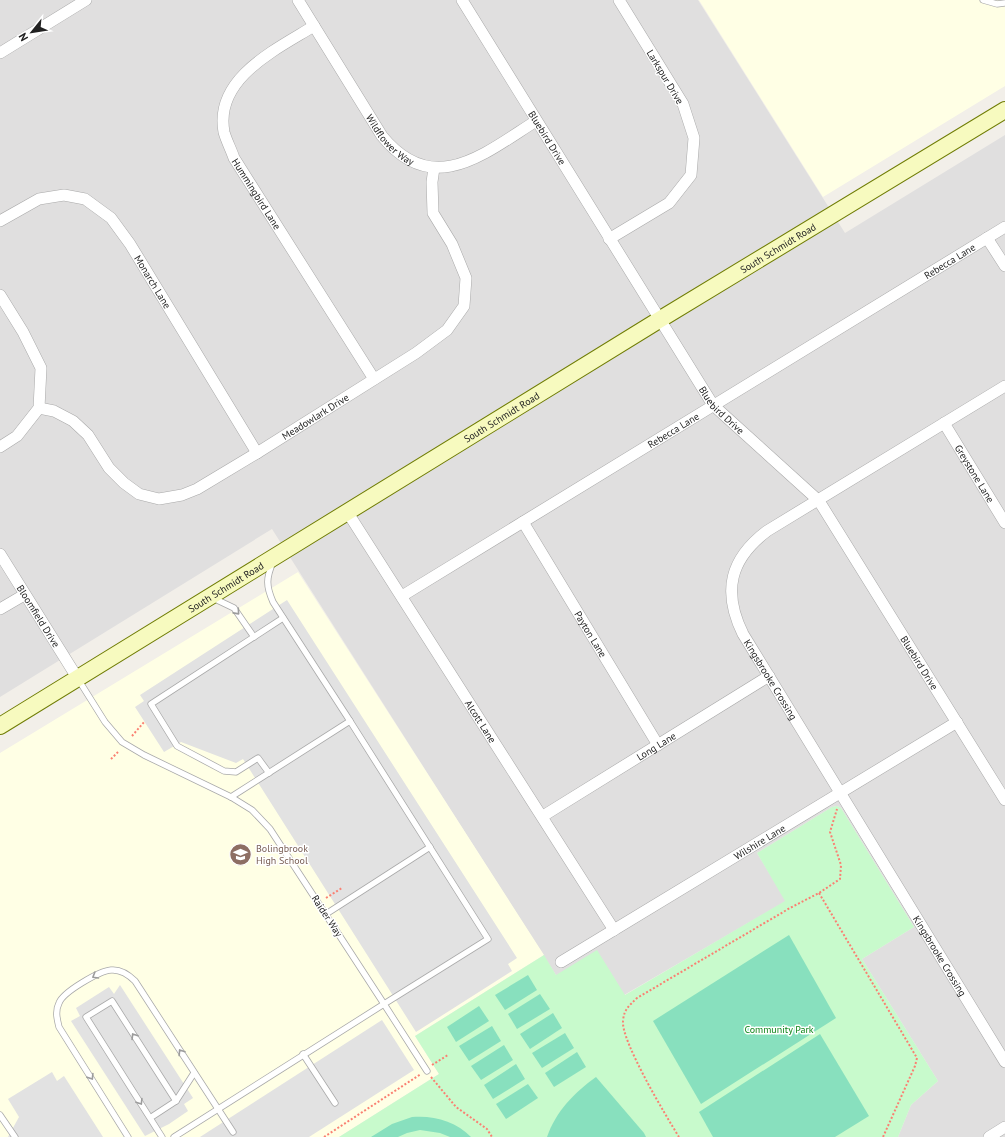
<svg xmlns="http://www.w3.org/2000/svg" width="1005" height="1137" font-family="'PT Sans',sans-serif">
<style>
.residential{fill:#e0dfdf}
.education{fill:#ffffe5}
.park{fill:#c8facc}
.pitch{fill:#88e0be}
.parking{fill:#e2e2e2}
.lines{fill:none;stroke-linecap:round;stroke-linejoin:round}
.lane-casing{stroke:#a9a9a9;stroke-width:7}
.street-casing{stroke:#a9a9a9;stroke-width:12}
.secondary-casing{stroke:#707d05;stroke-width:18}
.path{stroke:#fa8072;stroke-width:2;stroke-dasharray:2 2;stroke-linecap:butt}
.lane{stroke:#fff;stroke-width:5.5}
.street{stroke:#fff;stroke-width:11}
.secondary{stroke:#f7fabf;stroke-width:16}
.oneway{stroke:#9c9c9c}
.labels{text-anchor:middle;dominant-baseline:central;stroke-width:3;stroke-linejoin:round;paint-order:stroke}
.street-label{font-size:10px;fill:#222;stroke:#fff}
.education-label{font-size:10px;fill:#785e54;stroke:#fff;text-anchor:start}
.park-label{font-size:10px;fill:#0c8416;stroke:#fff}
</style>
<rect width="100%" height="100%" fill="#f2efe9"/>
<path class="residential" d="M0 0H698L845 233 1005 135V1137H898L911 1105 938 1081 862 959 914 927 841 808 837 806 832 807 757 853 786 901 624 995 556 975 272 529 0 697Z"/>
<g class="education">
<path d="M699 0H1005V86L823 197Z"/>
<path d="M298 572 544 955 415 1036 439 1074 339 1137H0V753Z"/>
</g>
<path class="park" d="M837 806 841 808 914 927 862 959 938 1081 911 1105 898 1137H339L439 1074 415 1036 544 955 556 975 597 950 625 995 785 901 757 853 832 807Z"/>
<g class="pitch">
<path d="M789 935 836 1018 701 1104 653 1021Z"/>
<path d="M528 975 537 990 505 1010 495 995Z"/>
<path d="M540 994 550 1009 517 1029 508 1014Z"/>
<path d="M479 1006 489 1021 456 1042 447 1027Z"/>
<path d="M553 1013 562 1028 530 1049 520 1034Z"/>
<path d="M492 1026 501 1041 469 1061 459 1046Z"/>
<path d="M565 1033 574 1048 542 1068 532 1053Z"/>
<path d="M820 1034 869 1116 835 1137H713L699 1112Z"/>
<path d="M504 1045 513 1060 481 1080 471 1066Z"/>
<path d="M577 1052 586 1067 554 1087 545 1073Z"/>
<path d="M516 1064 525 1079 493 1099 484 1085Z"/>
<path d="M596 1077 644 1133 646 1137H547C556 1111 574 1093 596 1077Z"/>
<path d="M528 1084 538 1098 506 1119 496 1104Z"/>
<path d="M412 1117C433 1115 456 1121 471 1137H450L440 1133 420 1130 407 1133 398 1137H371L392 1124Z"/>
</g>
<g class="parking">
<path d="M287 600 517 958 508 964 512 971 416 1032 243 759 236 763 181 742 164 752 135 707 144 701 140 695Z"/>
<path d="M120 985 193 1098 184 1104 188 1111 169 1124 145 1136 71 1021 80 1016 76 1008 109 987 114 994Z"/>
<path d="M382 1020 414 1070 309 1137H200Z"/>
<path d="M52 1072 57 1081 64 1076 103 1137H8L19 1117 8 1099Z"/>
</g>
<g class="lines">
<defs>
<g id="lane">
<path d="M983 0 997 4 1005 3"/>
<path d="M273 562C266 578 266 586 273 602L350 721"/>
<path d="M213 598 234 608 254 637"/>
<path d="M78 679 105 722 122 742 144 755 231 797 252 810 270 829 384 1004 174 1137"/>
<path d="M269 773 258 758 236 772 224 771 177 746 151 704 283 618"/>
<path d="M231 797 350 721 488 939 384 1004 427 1071"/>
<path d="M326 914 430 847"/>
<path d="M303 1054 335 1103"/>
<path d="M176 1101 194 1073"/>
<path d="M0 1115 15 1137"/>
<path d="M150 1118 176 1101 112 1001 86 1017 162 1137"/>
<path d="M128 1137 59 1027C57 1019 55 1011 59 1003 63 992 99 971 111 970 121 969 128 974 135 981L233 1132"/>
</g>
<g id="street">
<path id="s1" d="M298 0 382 136C433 199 485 153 536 121"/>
<path id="s2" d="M462 0 713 405 819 501 1005 800"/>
<path id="s3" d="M314 26C277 49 214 78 224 132 226 140 231 149 234 158L374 379"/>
<path d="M0 53 86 0"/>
<path id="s4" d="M0 221 39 199 64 195 85 199 111 218 130 244 257 453"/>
<path d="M987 238 1005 266"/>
<path d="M609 239 669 203 691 175 694 138 683 104 619 0"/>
<path d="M0 295 23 332 41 368 39 408 17 436 0 447"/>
<path id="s5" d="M1005 386 767 531C730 559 722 591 743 634L1005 1062"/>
<path id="s6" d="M39 408 54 411 73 421 88 435 109 468 124 483 139 494 159 499 182 495 197 489 257 453 416 353 447 330 464 306 466 278 452 244 433 213 432 182 434 168"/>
<path id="s7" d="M944 423 1005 523"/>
<path id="s8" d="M348 513 614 930"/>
<path id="s9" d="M523 522 658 745"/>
<path id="s10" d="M0 554 78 679"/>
<path id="s11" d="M402 596 1005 227"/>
<path d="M0 609 24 595"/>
<path id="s12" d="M543 816 769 676"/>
<path id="s13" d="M561 962 957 722"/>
<path d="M989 1137 1005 1127"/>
</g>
<g id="secondary">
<path id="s14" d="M0 726 659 320 1005 110"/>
</g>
</defs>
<use href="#lane" class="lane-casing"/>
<use href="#street" class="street-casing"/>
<use href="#secondary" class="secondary-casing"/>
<g class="path">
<path d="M132 736 145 721"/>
<path d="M111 759 118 752"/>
<path d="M819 893 917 1058 915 1066 883 1137"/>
<path d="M326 898 342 888"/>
<path d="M432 1065 448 1055"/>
<path d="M431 1077 456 1107 487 1129 492 1137"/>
<path d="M324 1137 421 1074"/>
<path d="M679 1137C666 1116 621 1041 623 1021 624 1009 629 1006 637 998L790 908 819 893 840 879 841 865 830 832 837 809"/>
</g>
<use href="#lane" class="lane"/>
<use href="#street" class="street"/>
<use href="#secondary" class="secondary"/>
</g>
<defs><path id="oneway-chevron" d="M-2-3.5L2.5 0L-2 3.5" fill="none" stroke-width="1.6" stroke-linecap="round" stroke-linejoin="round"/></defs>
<g class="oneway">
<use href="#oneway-chevron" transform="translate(237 612) rotate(48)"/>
<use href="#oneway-chevron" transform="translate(95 976) rotate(149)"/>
<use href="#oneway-chevron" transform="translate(134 1036) rotate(-122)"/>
<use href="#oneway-chevron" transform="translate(181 1052) rotate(-123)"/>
<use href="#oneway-chevron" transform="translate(91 1077) rotate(58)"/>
<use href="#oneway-chevron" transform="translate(140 1102) rotate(58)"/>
</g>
<defs>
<symbol id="school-disc" viewBox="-11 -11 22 22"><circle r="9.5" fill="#8d6e63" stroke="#fff"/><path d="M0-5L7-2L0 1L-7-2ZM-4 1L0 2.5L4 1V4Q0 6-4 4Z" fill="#fff"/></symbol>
</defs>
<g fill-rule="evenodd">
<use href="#school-disc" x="228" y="842" width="25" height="25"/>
</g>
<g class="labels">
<g class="street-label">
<text transform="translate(665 77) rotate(59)">Larkspur Drive</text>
<text stroke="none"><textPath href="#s1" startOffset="168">Wildflower Way</textPath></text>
<text stroke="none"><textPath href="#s2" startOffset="162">Bluebird Drive</textPath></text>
<text stroke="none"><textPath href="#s3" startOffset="219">Hummingbird Lane</textPath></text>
<text stroke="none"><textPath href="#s14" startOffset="913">South Schmidt Road</textPath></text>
<text stroke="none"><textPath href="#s11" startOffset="642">Rebecca Lane</textPath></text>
<text stroke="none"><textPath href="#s4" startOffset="200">Monarch Lane</textPath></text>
<text stroke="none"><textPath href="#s2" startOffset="486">Bluebird Drive</textPath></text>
<text stroke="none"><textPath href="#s6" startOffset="335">Meadowlark Drive</textPath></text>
<text stroke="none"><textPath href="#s14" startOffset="589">South Schmidt Road</textPath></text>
<text stroke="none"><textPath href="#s11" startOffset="318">Rebecca Lane</textPath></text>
<text stroke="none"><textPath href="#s7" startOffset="59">Greystone Lane</textPath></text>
<text stroke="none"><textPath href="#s14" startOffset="265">South Schmidt Road</textPath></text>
<text stroke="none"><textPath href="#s10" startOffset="73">Bloomfield Drive</textPath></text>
<text stroke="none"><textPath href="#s9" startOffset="131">Payton Lane</textPath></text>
<text stroke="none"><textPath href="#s2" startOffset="810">Bluebird Drive</textPath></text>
<text stroke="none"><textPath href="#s5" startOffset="449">Kingsbrooke Crossing</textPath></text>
<text stroke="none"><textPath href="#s8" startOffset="247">Alcott Lane</textPath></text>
<text stroke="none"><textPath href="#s12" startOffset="133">Long Lane</textPath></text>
<text stroke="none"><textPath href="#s13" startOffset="232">Wilshire Lane</textPath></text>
<text transform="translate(327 916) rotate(57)">Raider Way</text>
<text stroke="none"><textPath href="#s5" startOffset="773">Kingsbrooke Crossing</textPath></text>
</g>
<g class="education-label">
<text x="256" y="848">Bolingbrook<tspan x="256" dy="12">High School</tspan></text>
</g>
<g class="park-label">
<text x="779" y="1029">Community Park</text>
</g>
</g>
<g transform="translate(32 32) rotate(240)" stroke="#ffffff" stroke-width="3" paint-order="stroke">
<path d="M0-3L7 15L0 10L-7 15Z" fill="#222222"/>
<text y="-6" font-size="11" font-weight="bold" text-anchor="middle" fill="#222222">N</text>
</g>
</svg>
